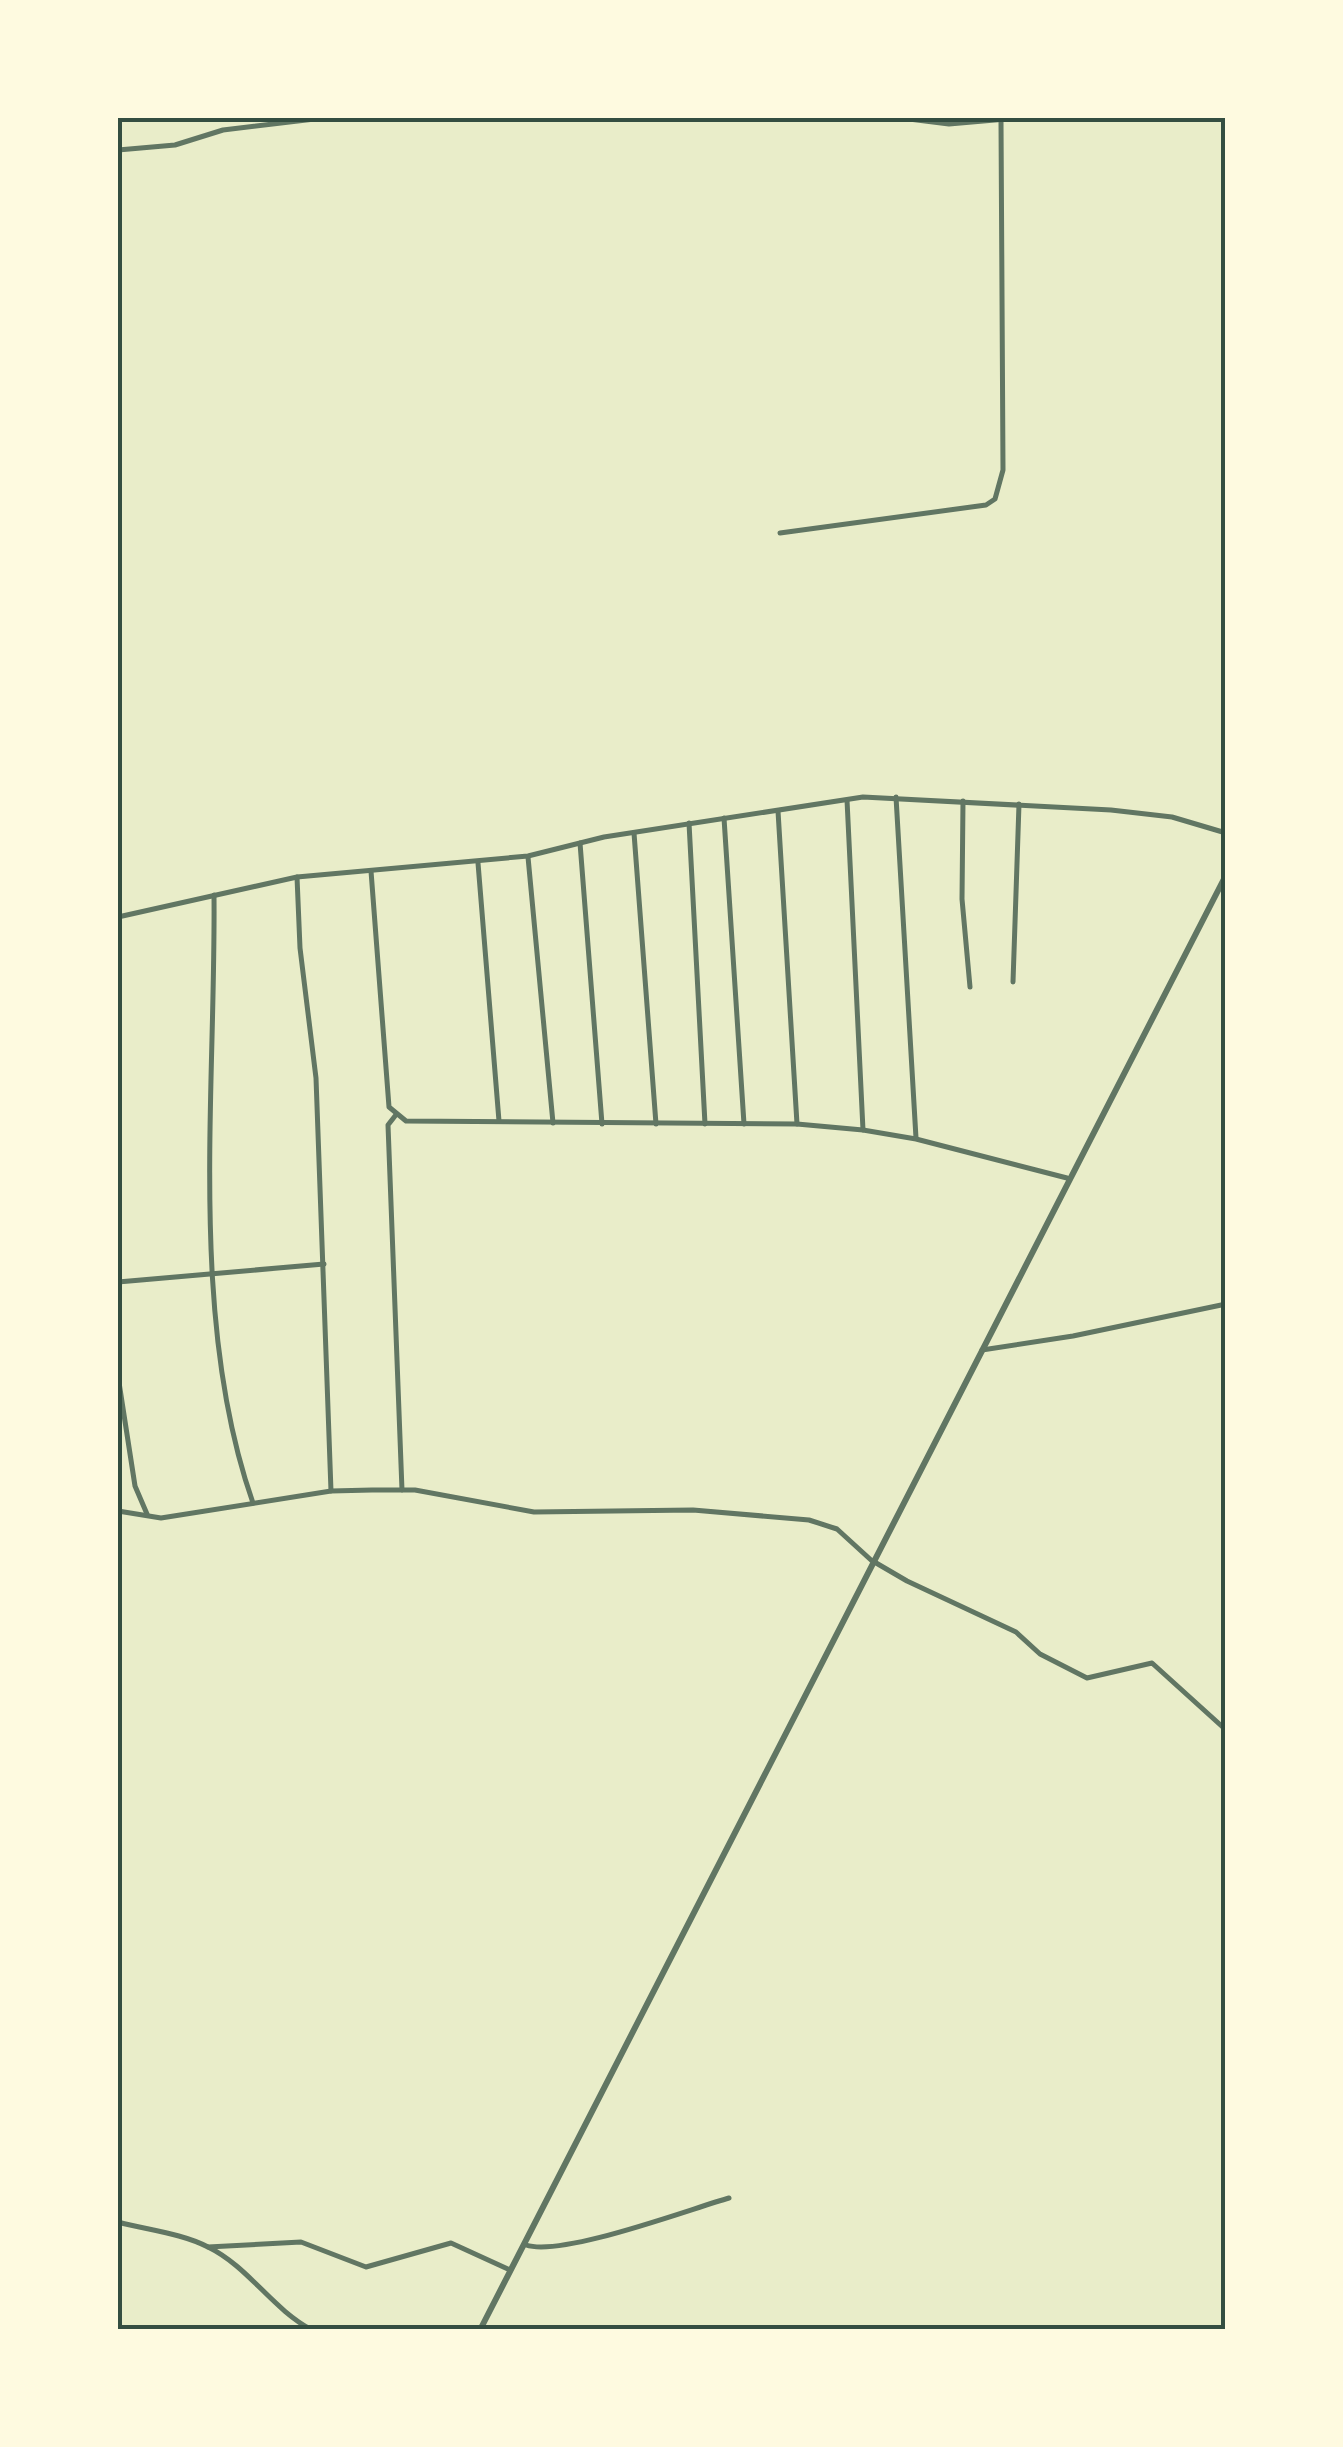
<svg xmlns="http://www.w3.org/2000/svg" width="1343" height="2447" font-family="'Golos Text',sans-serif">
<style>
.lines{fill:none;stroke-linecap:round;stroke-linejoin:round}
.minor{stroke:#617663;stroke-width:5}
.tertiary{stroke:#617663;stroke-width:6}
.neatline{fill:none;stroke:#344e41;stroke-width:4}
</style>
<rect width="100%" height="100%" fill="#e9edc9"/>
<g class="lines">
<g class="minor">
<path d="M901 118 949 124 1018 118"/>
<path d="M118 150 175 145 223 130 323 118"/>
<path d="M780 533 986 505 995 499 1003 470 1001 121"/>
<path d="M896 797 916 1138"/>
<path d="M847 800 863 1130"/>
<path d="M963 801 962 899 970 987"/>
<path d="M778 811 797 1124"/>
<path d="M724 818 744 1124"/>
<path d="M689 823 705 1124"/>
<path d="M634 833 656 1124"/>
<path d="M580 843 602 1124"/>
<path d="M528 857 553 1123"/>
<path d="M478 863 499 1121"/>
<path d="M371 871 389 1107 406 1121 797 1124 863 1130 916 1139 1067 1178"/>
<path d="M297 877 300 948 316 1078 331 1491"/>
<path d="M214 895C216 1089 188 1319 253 1503"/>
<path d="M118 917 297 877 528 856 604 837 863 797 1111 810 1172 817 1226 833"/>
<path d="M1013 982 1019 804"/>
<path d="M395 1116 388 1125 402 1490"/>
<path d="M118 1282 324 1264"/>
<path d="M982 1350 1073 1336 1226 1304"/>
<path d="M118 1376 135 1486 147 1514"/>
<path d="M118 1511 161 1518 331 1491 372 1490H415L534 1512 693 1510 809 1520 837 1529 871 1560 907 1581 1016 1632 1040 1654 1087 1678 1152 1663 1226 1730"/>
<path d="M118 2222C147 2230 181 2233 208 2247 249 2267 272 2309 312 2330"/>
<path d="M526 2245C562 2257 687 2210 729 2198"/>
<path d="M208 2247 301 2242 366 2267 451 2243 510 2270"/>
</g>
<path class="tertiary" d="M480 2330 1226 875"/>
</g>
<rect width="1343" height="2447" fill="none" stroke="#fefae0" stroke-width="240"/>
<rect x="120" y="120" width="1103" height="2207" class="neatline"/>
</svg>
